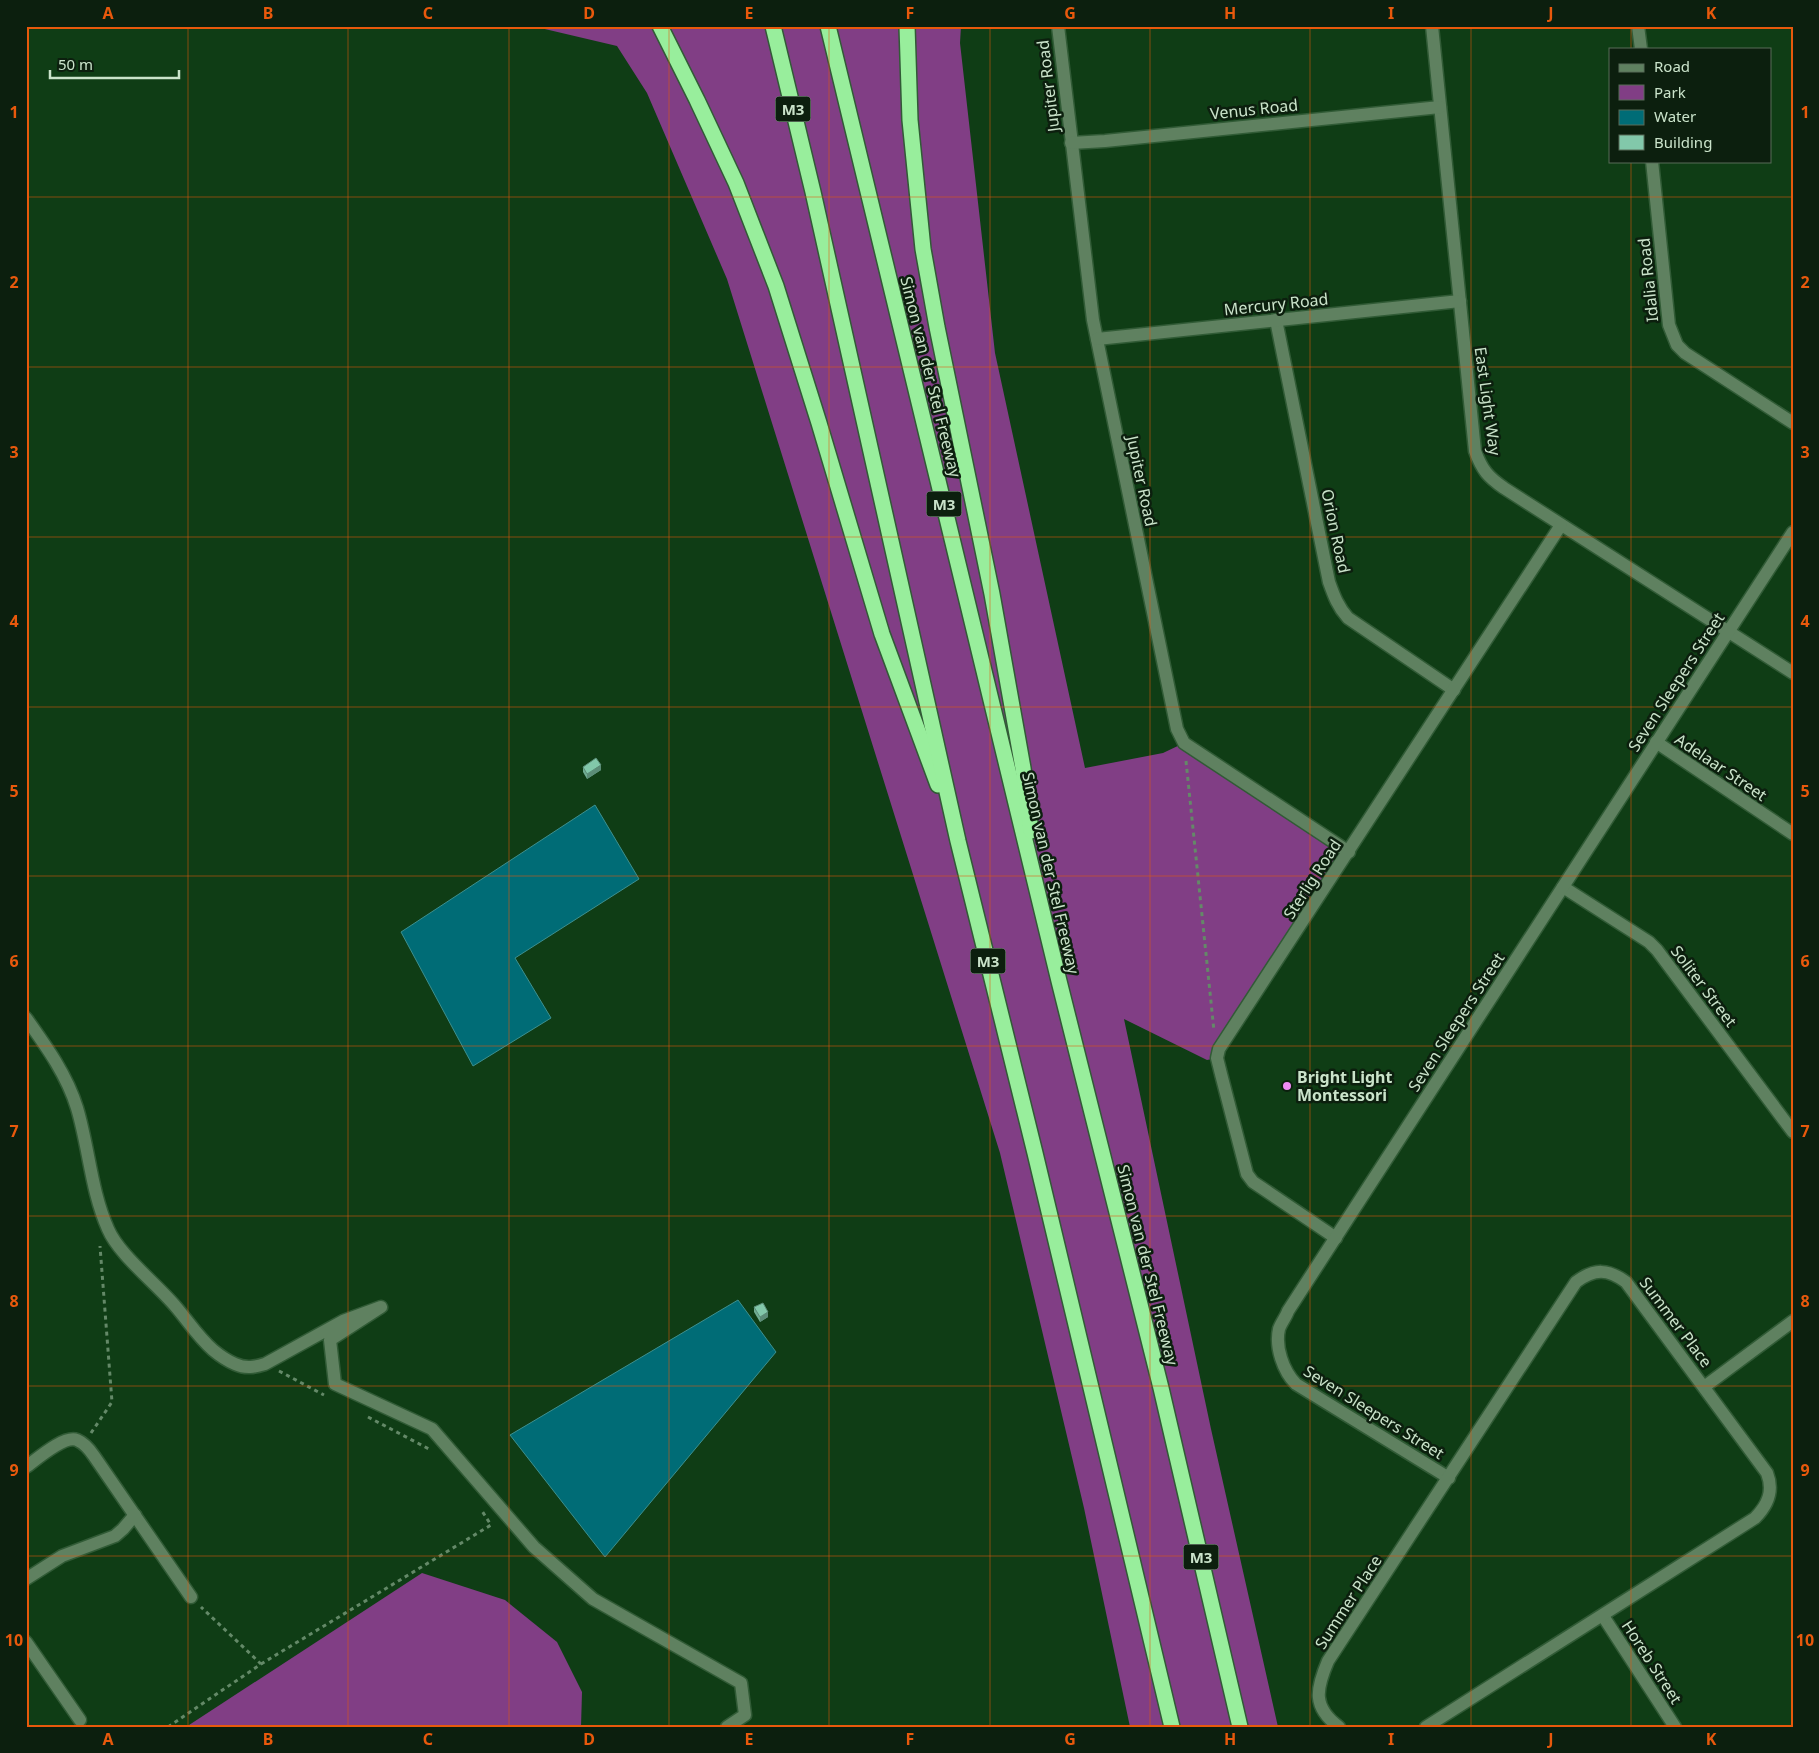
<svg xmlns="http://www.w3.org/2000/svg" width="1819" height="1753" font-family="'Noto Sans',sans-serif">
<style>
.green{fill:#813e85}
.water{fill:#006c76;stroke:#3d908f}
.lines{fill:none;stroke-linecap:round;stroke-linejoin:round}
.minor-casing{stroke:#315b36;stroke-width:15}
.highway-casing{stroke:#315b36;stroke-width:18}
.path{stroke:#648968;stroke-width:3;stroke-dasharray:4 4;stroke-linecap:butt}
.minor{stroke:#5f8160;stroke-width:12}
.highway{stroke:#98ee9c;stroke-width:15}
.wall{fill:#70ac92}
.shaded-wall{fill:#5b8c77}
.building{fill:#82c8aa;stroke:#5b8c77}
.grid{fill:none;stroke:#e8590c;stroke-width:1;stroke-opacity:0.55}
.poi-dot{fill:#f08bf5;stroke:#0c1f0e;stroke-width:2}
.labels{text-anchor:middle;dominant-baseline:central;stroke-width:5;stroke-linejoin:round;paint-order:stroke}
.shield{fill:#0c1f0e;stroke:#91a892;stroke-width:1}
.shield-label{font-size:15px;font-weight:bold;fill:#cae3ca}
.street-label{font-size:16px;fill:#cae3ca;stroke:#0c1f0e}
.poi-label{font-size:16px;font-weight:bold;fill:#cae3ca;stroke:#0c1f0e;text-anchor:start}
.neatline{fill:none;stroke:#e8590c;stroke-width:2}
.grid-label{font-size:16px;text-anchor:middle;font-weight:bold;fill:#e8590c}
</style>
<rect width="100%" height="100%" fill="#0f3d15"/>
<g class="green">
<path d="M532 26H961L960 43 995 353 1085 768 1163 753 1184 743 1349 852 1217 1058 1207 1060 1124 1019 1211 1429 1278 1727H1130L1084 1508 1000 1153 727 279 647 93 617 46Z"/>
<path d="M422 1573 505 1600 557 1642 582 1692 581 1727H186Z"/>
</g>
<g class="water">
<path d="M595 805 639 879 515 958 551 1018 473 1066 401 932Z"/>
<path d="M738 1300 776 1352 605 1557 510 1435Z"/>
</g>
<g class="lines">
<defs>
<g id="minor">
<path d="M1058 26 1093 320 1177 729 1184 743 1349 852"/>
<path d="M1432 26 1475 451C1482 470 1488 477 1504 488L1793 673"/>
<path d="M1638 26 1641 49"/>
<path d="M1071 143 1105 141 1440 107"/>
<path d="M1652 161 1669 325 1677 345 1685 353 1793 423"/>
<path d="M1276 320 1329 582C1334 596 1338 607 1348 618L1454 690"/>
<path d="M1097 339 1460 301"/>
<path d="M1656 742 1793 834"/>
<path d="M1563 887 1649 942 1657 950 1793 1132"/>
<path d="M26 1018C46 1046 67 1075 77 1108 89 1148 91 1191 108 1229 119 1255 157 1284 176 1307 188 1321 198 1337 213 1350 219 1355 228 1361 235 1364 246 1369 255 1367 265 1364L343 1321 381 1307 330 1340 335 1384 432 1429 534 1547 593 1599 741 1683 745 1715 727 1727"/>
<path d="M1336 1238 1262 1188 1253 1182 1247 1174 1221 1074 1217 1058 1219 1049 1561 525"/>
<path d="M1704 1387 1793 1321"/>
<path d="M26 1467C37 1459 64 1435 77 1440 84 1443 90 1450 94 1456L191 1597"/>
<path d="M1449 1478 1296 1384C1283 1371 1275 1347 1279 1329 1281 1323 1286 1317 1288 1311L1793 532"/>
<path d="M26 1579 62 1556 115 1536 123 1529 135 1515"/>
<path d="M1603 1616 1675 1727"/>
<path d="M26 1642 80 1720"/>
<path d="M1339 1727C1312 1707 1316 1689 1328 1661L1576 1282C1595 1268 1608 1269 1626 1282L1767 1473C1774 1491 1768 1505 1755 1518L1426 1727"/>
</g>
<g id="highway">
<path d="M660 26 697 100 736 183 776 286 819 423 882 634 938 785"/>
<path d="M773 26 813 192 958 841 1035 1153 1172 1727"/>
<path d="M828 26 1059 981 1161 1388 1240 1727"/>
<path d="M907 26 910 120 923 249 937 327 992 594 1023 768 1031 831"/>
</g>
</defs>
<use href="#minor" class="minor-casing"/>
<use href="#highway" class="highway-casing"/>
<g class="path">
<path d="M1186 761 1214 1031"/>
<path d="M279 1371 324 1395"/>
<path d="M368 1417 429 1449"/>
<path d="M91 1433 112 1402 100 1246"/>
<path d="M261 1664 491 1525 482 1511"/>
<path d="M168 1727 261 1664 201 1607"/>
</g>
<use href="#minor" class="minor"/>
<use href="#highway" class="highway"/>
</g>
<g class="wall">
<path d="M583 767 601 770 587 779 583 772Z"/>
<path d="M754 1307 768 1317 760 1322 754 1312Z"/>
</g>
<g class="shaded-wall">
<path d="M601 765V770L587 779V774Z"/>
<path d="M768 1312V1317L760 1322V1317Z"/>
</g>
<g class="building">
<path d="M596 758 601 765 587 774 583 767Z"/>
<path d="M763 1303 768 1312 760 1317 754 1307Z"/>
</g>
<path class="grid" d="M188 26V1727M348 26V1727M509 26V1727M669 26V1727M829 26V1727M990 26V1727M1150 26V1727M1310 26V1727M1471 26V1727M1631 26V49M1631 161V1727M26 197H1793M26 367H1793M26 537H1793M26 707H1793M26 876H1793M26 1046H1793M26 1216H1793M26 1386H1793M26 1556H1793"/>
<circle class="poi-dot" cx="1287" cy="1086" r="5"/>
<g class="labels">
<g class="shield">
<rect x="775.5" y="96.5" width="35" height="25" rx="4"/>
<rect x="926.5" y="491.5" width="35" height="25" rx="4"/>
<rect x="970.5" y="948.5" width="35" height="25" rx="4"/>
<rect x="1183.5" y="1544.5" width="35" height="25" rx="4"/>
</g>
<g class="shield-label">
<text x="793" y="109">M3</text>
<text x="944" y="504">M3</text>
<text x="988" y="961">M3</text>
<text x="1201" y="1557">M3</text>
</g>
<g class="street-label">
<text transform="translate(1048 86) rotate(-97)">Jupiter Road</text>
<text transform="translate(1254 109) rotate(-6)">Venus Road</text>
<text transform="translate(1648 280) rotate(-96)">Idalia Road</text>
<text transform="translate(1276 304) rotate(-6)">Mercury Road</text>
<text transform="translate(931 377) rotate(76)">Simon van der Stel Freeway</text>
<text transform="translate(1488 401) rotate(82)">East Light Way</text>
<text transform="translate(1142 481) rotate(78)">Jupiter Road</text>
<text transform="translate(1336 531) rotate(78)">Orion Road</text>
<text transform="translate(1676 682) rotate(-57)">Seven Sleepers Street</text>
<text transform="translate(1721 767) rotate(34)">Adelaar Street</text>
<text transform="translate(1051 873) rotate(77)">Simon van der Stel Freeway</text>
<text transform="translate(1312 879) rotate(-57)">Sterlig Road</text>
<text transform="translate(1704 986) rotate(53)">Soliter Street</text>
<text transform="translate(1456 1022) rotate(-57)">Seven Sleepers Street</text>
<text transform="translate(1148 1265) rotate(76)">Simon van der Stel Freeway</text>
<text transform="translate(1676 1322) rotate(53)">Summer Place</text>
<text transform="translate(1374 1412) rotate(32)">Seven Sleepers Street</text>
<text transform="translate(1348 1602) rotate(-57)">Summer Place</text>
<text transform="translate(1652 1662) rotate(57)">Horeb Street</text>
</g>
<g class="poi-label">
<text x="1297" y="1077">Bright Light<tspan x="1297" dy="18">Montessori</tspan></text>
</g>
</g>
<rect width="1819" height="1753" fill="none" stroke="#0c1f0e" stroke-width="55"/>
<rect x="1609" y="48" width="162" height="115" fill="#0c1f0e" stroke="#586d59"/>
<rect x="1619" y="64" width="25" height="8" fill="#5f8160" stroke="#586d59"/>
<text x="1654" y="72" font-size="15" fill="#cae3ca">Road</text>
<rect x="1619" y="85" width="25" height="15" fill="#813e85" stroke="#586d59"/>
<text x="1654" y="98" font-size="15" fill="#cae3ca">Park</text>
<rect x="1619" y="110" width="25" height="15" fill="#006c76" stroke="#586d59"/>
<text x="1654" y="122" font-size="15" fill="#cae3ca">Water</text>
<rect x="1619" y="135" width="25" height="15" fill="#82c8aa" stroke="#586d59"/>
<text x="1654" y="148" font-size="15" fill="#cae3ca">Building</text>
<path d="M50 70v8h129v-8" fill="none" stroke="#cae3ca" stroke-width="2.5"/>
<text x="58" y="70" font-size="15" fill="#cae3ca" stroke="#0c1f0e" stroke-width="4" paint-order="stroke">50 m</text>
<rect x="28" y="28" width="1764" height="1698" class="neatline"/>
<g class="grid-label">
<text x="108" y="19">A</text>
<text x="268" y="19">B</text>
<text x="428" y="19">C</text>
<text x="589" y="19">D</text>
<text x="749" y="19">E</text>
<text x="910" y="19">F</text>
<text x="1070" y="19">G</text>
<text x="1230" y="19">H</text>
<text x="1391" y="19">I</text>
<text x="1551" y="19">J</text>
<text x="1711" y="19">K</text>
<text x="14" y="118">1</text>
<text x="1805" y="118">1</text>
<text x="14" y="288">2</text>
<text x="1805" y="288">2</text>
<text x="14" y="458">3</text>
<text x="1805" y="458">3</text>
<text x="14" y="627">4</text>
<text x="1805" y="627">4</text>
<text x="14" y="797">5</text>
<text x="1805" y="797">5</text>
<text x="14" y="967">6</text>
<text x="1805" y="967">6</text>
<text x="14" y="1137">7</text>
<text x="1805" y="1137">7</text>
<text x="14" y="1307">8</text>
<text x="1805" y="1307">8</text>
<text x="14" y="1476">9</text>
<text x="1805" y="1476">9</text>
<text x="14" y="1646">10</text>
<text x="1805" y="1646">10</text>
<text x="108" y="1745">A</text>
<text x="268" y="1745">B</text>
<text x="428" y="1745">C</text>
<text x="589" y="1745">D</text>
<text x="749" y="1745">E</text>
<text x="910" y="1745">F</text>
<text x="1070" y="1745">G</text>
<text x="1230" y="1745">H</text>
<text x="1391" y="1745">I</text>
<text x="1551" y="1745">J</text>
<text x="1711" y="1745">K</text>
</g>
</svg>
